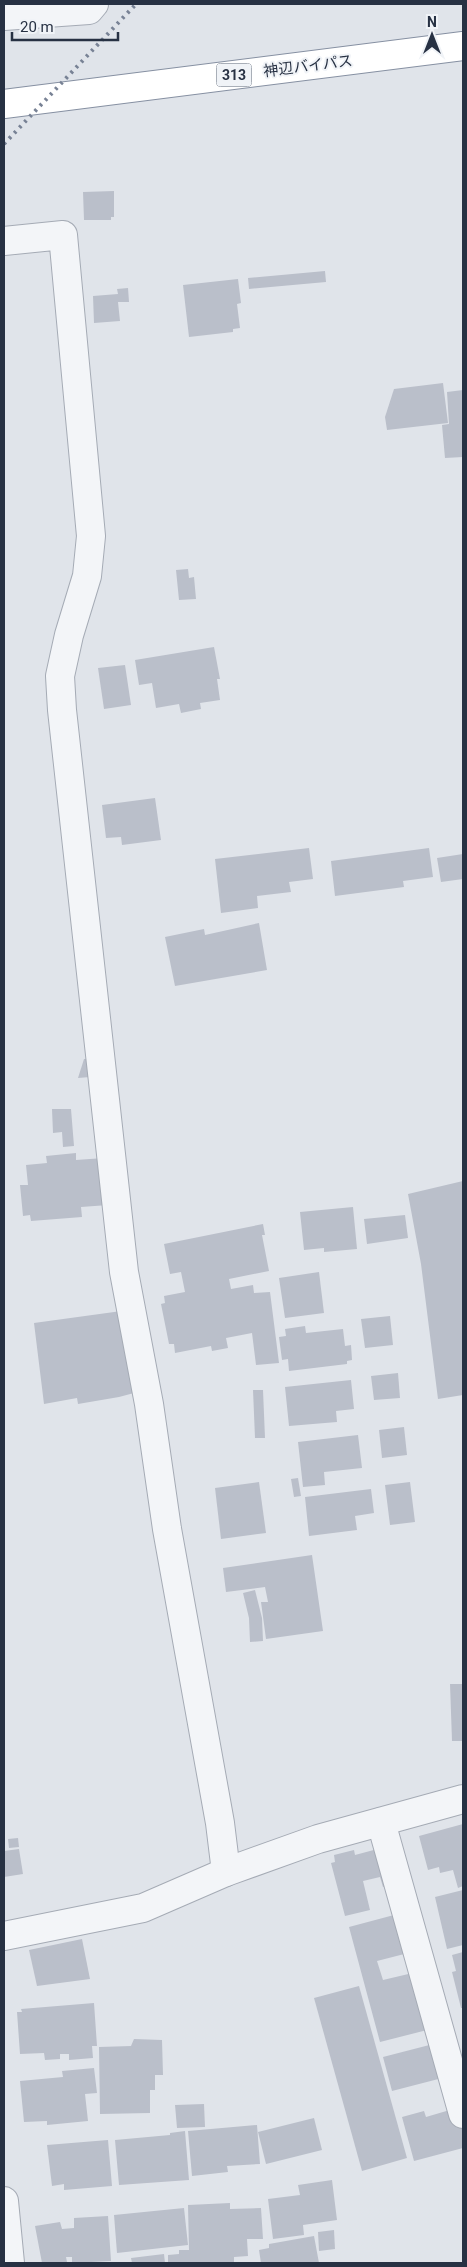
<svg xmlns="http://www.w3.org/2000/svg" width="467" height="2267" font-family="Roboto,'Noto Sans JP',sans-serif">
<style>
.building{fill:#babfca}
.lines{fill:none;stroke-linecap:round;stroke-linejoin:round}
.street-casing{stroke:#a5abb5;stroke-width:30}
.highway-casing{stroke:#8690a2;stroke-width:30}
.street{stroke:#f3f5f8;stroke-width:28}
.highway{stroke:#fff;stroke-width:28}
.rail{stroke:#788295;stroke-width:4;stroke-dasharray:2.5 5;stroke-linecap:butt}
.labels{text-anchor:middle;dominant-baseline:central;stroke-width:4;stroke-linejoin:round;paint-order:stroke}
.shield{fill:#f0f3f7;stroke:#636b79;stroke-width:1}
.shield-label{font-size:14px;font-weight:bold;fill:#273143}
.street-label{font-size:15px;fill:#273143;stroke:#f0f3f7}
</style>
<rect width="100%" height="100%" fill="#e0e4ea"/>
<g class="building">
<path d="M114 191V217H111V220H84L83 192Z"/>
<path d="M325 271 326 282 249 289 248 278Z"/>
<path d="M238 279 241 303 237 304 240 328 233 329V332L189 337 183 285Z"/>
<path d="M128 288 129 302H118L120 321 94 323 93 296 118 294 117 289Z"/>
<path d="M443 383 448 423 387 430 385 417 394 389Z"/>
<path d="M463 390V457L445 458 442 425 449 424 447 392Z"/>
<path d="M188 569 189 578 194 577 196 599 179 600 176 570Z"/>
<path d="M214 647 220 679H217L220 700 200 703 201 709 181 713 179 704 156 708 152 683 139 685 135 660Z"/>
<path d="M125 665 131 705 104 709 98 668Z"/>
<path d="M155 798 161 840 122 845 121 837 106 838 102 805Z"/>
<path d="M309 848 313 879 289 882 291 892 257 896 258 908 221 913 215 859Z"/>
<path d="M429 848 433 877 403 881 404 887 335 896 331 861Z"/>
<path d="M463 854V879L441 882 437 858Z"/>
<path d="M259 923 267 970 175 986 165 937 204 929 205 935Z"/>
<path d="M101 1058 102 1076 78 1078 84 1059Z"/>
<path d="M52 1109H71L74 1146 63 1147 62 1132 53 1133Z"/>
<path d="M76 1153V1160L104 1158 108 1205 81 1207 82 1217 31 1221 30 1215 23 1216 20 1185H28L26 1165 47 1163 46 1156Z"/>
<path d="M463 1181V1395L438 1399 421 1264 408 1194Z"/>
<path d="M353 1207 357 1249 324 1252V1248L304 1250 300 1212Z"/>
<path d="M405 1215 408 1238 367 1244 364 1219Z"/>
<path d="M263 1224 265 1235H262L269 1271 229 1279 231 1289 253 1285 254 1293 270 1292 279 1363 256 1365 252 1333 226 1338 228 1348 212 1351 211 1346 175 1353 174 1344H169L161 1304 165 1303 164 1296 185 1292 181 1272 170 1274 164 1244Z"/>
<path d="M319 1272 324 1313 285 1318 279 1278Z"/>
<path d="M136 1309 149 1389 119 1397 78 1404 77 1398 44 1404 34 1323Z"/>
<path d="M390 1316 393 1345 365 1348 361 1319Z"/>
<path d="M305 1326 306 1333 343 1329 345 1346 351 1345 352 1360 347 1361V1364L289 1371 288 1359 282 1360 279 1337 286 1336 285 1329Z"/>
<path d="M398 1373 400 1398 374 1400 371 1376Z"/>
<path d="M351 1380 354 1409 336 1411 337 1422 289 1426 285 1387Z"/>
<path d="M253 1390H263L265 1438H255Z"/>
<path d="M404 1427 407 1455 382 1458 379 1430Z"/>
<path d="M358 1435 362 1468 324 1472 325 1485 303 1487 298 1442Z"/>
<path d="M298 1478 301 1496 294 1497 291 1479Z"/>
<path d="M259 1482 266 1533 221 1539 215 1488Z"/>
<path d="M410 1482 415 1522 390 1525 385 1485Z"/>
<path d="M371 1489 374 1513 355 1516 357 1530 309 1536 305 1497Z"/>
<path d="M312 1555 323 1631 266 1639 261 1602H268L265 1587 226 1592 223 1568Z"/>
<path d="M255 1590 262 1618 263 1641 250 1642 249 1618 243 1593Z"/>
<path d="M450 1684H463V1741H452Z"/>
<path d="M463 1824V1886L458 1888 453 1870 440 1873 439 1867 428 1870 419 1836Z"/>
<path d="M18 1838 19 1847 9 1848 8 1839Z"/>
<path d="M385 1847 395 1884 383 1887 380 1877 363 1881 370 1910 345 1916 331 1863 335 1862 334 1855 354 1850 355 1855Z"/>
<path d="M19 1849 23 1874 4 1877V1851Z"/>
<path d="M463 1890V1945L447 1949 435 1897Z"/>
<path d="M394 1915 416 1951 377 1961 383 1980 421 1971 435 2028 380 2042 349 1927Z"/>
<path d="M82 1939 90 1979 37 1986 29 1950Z"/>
<path d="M463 1952V2008H461L452 1972 456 1971 452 1955Z"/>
<path d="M359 1986 407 2158 362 2171 314 1998Z"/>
<path d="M94 2003 97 2046H92L93 2058 69 2060V2054H60V2059L45 2060 44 2053 20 2054 17 2012H22L21 2009Z"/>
<path d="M134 2039 162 2040 163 2075H155V2090H150V2113L100 2114 99 2047 131 2046Z"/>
<path d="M441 2042 450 2076 392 2091 383 2057Z"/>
<path d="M94 2068 97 2093 85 2094 88 2121 47 2125V2121L24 2122 20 2081 63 2077 62 2071Z"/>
<path d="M204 2104 205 2127 177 2128 175 2105Z"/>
<path d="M460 2107 463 2121V2148L414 2161 402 2117 424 2111 426 2117Z"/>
<path d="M314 2118 322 2150 266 2164 258 2132Z"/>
<path d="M257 2125 260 2164 227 2166 228 2172 192 2176 188 2131Z"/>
<path d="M185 2131 189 2180 119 2185 115 2140 170 2135V2133Z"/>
<path d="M108 2140 112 2186 64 2190V2184L52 2186 47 2145Z"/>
<path d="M332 2180 337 2220 303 2225 304 2235 273 2239 268 2199 300 2195 298 2185Z"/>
<path d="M230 2203V2209L261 2208 263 2239H247L248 2256 234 2257V2263H168V2255L179 2254V2250H189L188 2205Z"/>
<path d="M184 2208 188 2245 117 2253 114 2215Z"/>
<path d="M108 2216 111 2261 72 2263V2257H66L67 2262 42 2263 35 2226 60 2222 62 2229 74 2228V2218Z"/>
<path d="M334 2230 335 2249 319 2251 318 2232Z"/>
<path d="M314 2236 319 2263H261L259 2250 269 2248V2244Z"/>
<path d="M164 2254 165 2263H132L131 2258Z"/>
</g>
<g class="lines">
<defs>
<g id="street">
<path d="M4 16 89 10 94 4"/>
<path d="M4 241 63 235 91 536 87 576 69 635 60 676 62 710 124 1272 149 1404 167 1529 220 1823 226 1872"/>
<path d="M381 1822 463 2114"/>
<path d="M4 1936 143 1908 226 1872 318 1839 463 1799"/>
<path d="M4 2201 10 2263"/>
</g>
<path id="highway" d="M4 104 463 46"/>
</defs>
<use href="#street" class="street-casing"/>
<use href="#highway" class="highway-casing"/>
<use href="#street" class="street"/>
<use href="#highway" class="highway"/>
<path class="rail" d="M4 144 136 4"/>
</g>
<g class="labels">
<rect class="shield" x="216.5" y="63.5" width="35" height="23" rx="4"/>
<g class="shield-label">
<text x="234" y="75">313</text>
</g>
<g class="street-label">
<text transform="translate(308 66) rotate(-7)">神辺バイパス</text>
</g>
</g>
<rect width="467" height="2267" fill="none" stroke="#273143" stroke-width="10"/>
<g transform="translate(432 35)" stroke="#f0f3f7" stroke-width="4" paint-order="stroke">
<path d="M0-4L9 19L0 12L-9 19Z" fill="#273143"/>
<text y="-8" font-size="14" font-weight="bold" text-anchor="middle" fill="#273143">N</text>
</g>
<path d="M12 32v8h106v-8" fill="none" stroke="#273143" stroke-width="2.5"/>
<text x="20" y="32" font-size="15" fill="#273143" stroke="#f0f3f7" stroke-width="4" paint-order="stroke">20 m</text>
</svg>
